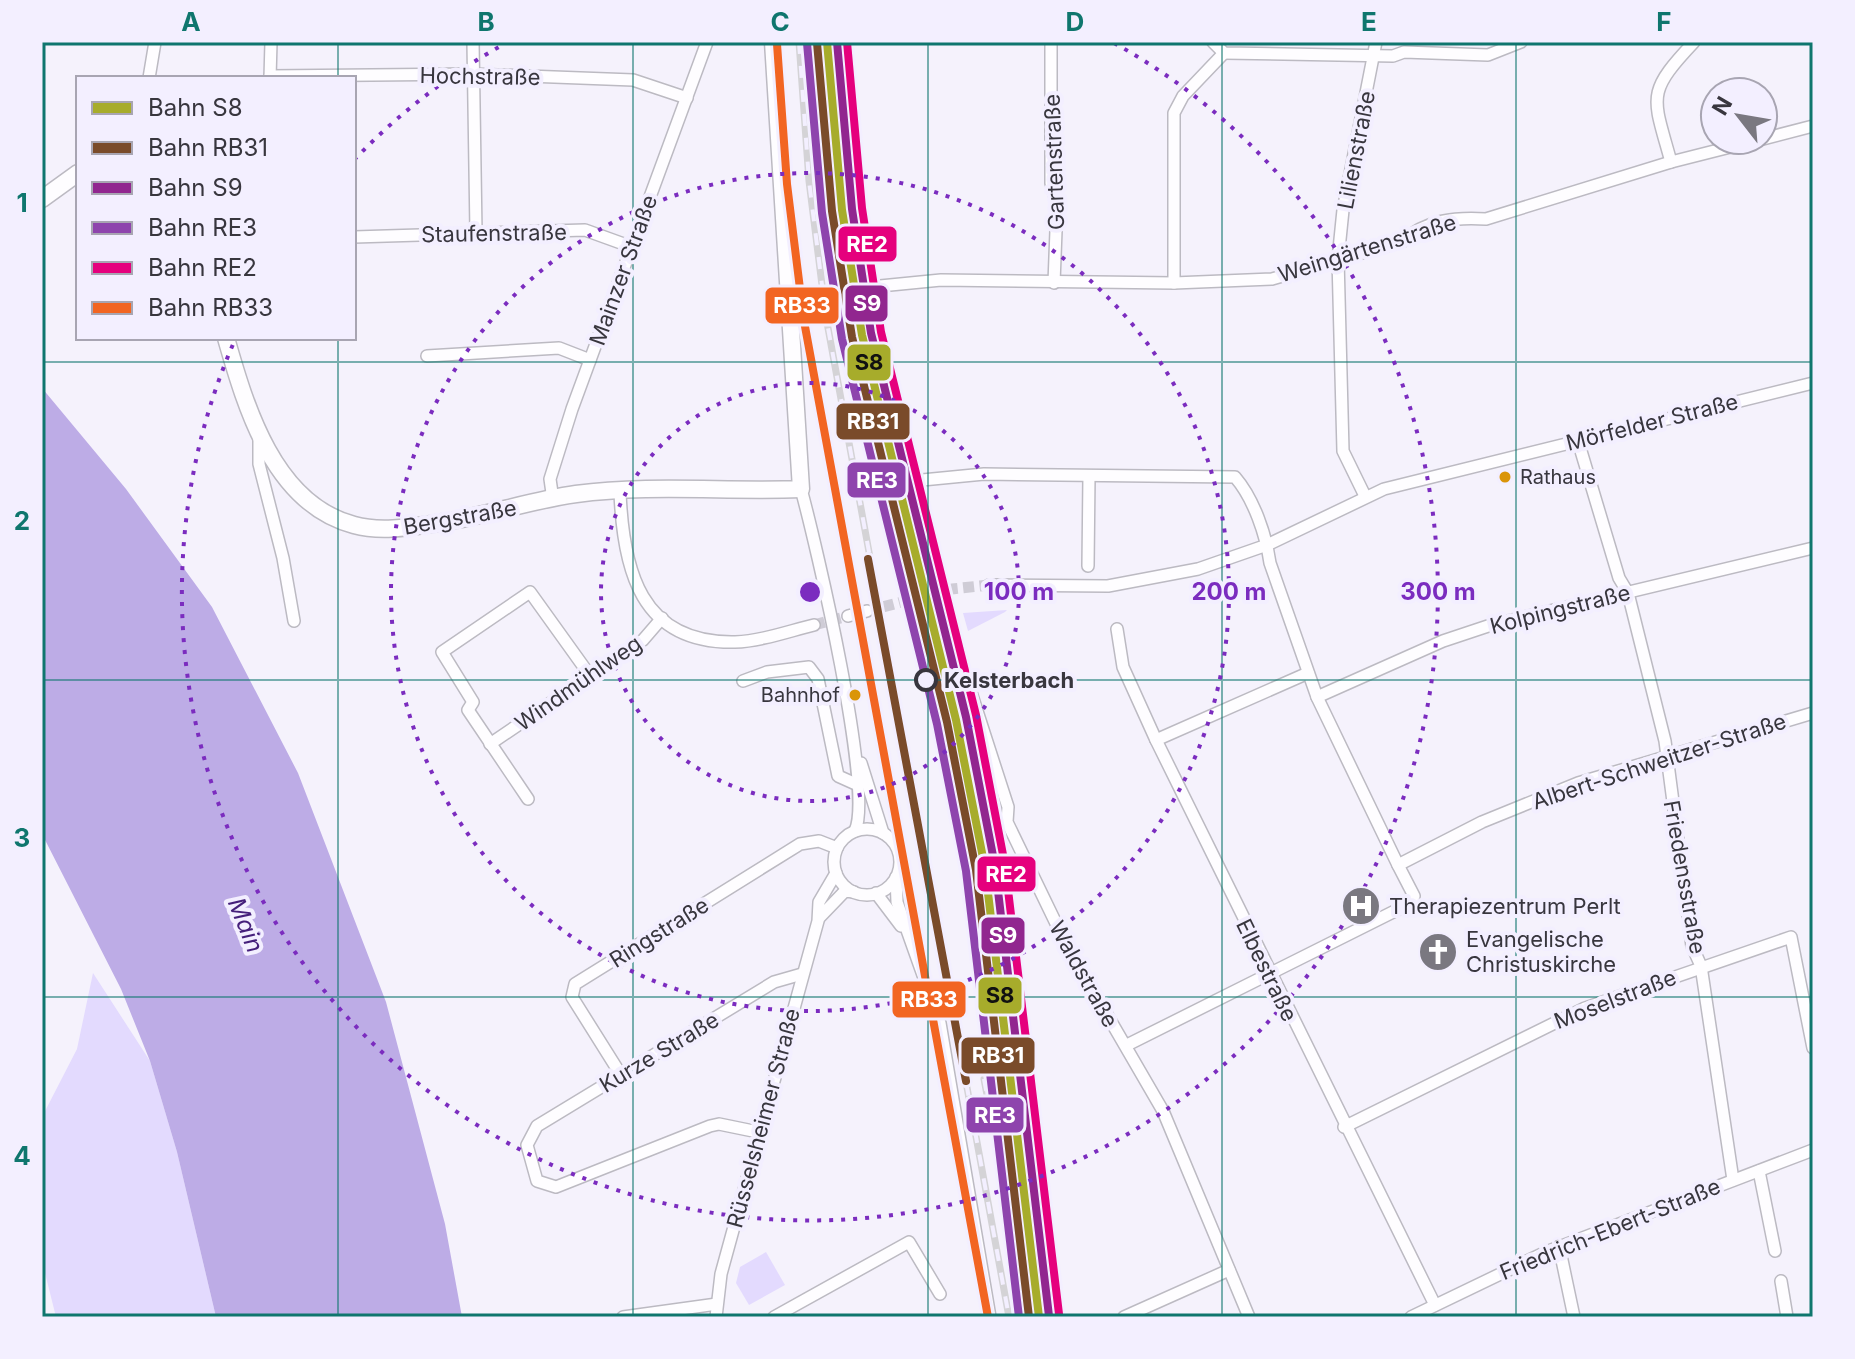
<svg xmlns="http://www.w3.org/2000/svg" width="1855" height="1359" font-family="Inter,sans-serif">
<style>
.green{fill:#e3dafe}
.water{fill:#bdace6}
.lines{fill:none;stroke-linecap:round;stroke-linejoin:round}
.street-tunnel{stroke:#cfccd6;stroke-width:11;stroke-dasharray:11 5.5;stroke-linecap:butt}
.street-casing{stroke:#bcbac2;stroke-width:14}
.secondary-casing{stroke:#bcbac2;stroke-width:19}
.street{stroke:#fefdff;stroke-width:11}
.secondary{stroke:#fefdff;stroke-width:16}
.rail-casing{stroke:#d4d3d6;stroke-width:7}
.rail{stroke:#f3efff;stroke-width:4;stroke-dasharray:12;stroke-linecap:butt}
.rail-1-casing{stroke:#f3efff;stroke-width:14}
.rail-2-casing{stroke:#f3efff;stroke-width:14}
.rail-3-casing{stroke:#f3efff;stroke-width:14}
.rail-4-casing{stroke:#f3efff;stroke-width:14}
.rail-5-casing{stroke:#f3efff;stroke-width:14}
.rail-6-casing{stroke:#f3efff;stroke-width:14}
.rail-1{stroke:#a7ac2b;stroke-width:8}
.rail-2{stroke:#7a4b2a;stroke-width:8}
.rail-3{stroke:#91268f;stroke-width:8}
.rail-4{stroke:#8e44ad;stroke-width:8}
.rail-5{stroke:#e5007d;stroke-width:8}
.rail-6{stroke:#f26522;stroke-width:8}
.grid{fill:none;stroke:#0f766e;stroke-width:2;stroke-opacity:0.55}
.ring{fill:none;stroke:#7b2cbf;stroke-width:4;stroke-dasharray:4 8}
.bus-dot{fill:#da9509;stroke:#f3efff;stroke-width:3}
.stop-dot{fill:#f3efff;stroke:#38363e;stroke-width:4}
.labels{text-anchor:middle;dominant-baseline:central;stroke-width:8;stroke-linejoin:round;paint-order:stroke}
.bus-label{font-size:20px;fill:#38363e;stroke:#f3efff;text-anchor:start}
.street-label{font-size:22px;fill:#38363e;stroke:#f3efff}
.stop-label{font-size:22px;font-weight:bold;fill:#38363e;stroke:#f3efff;text-anchor:start}
.poi-label{font-size:22px;fill:#38363e;stroke:#f3efff;text-anchor:start}
.water-label{font-size:24px;font-style:italic;fill:#451f7b;stroke:#f3efff}
.centre{fill:#7b2cbf;stroke:#f3efff;stroke-width:4}
.ring-label{font-size:24px;text-anchor:middle;font-weight:bold;fill:#7b2cbf;stroke:#f3efff;stroke-width:8;stroke-linejoin:round;paint-order:stroke}
.line-badge{stroke:#f3efff;stroke-width:3}
.badge-label{font-size:22px;text-anchor:middle;font-weight:bold;fill:#fff}
.pale-badge-label{font-size:22px;text-anchor:middle;font-weight:bold;fill:#111}
.neatline{fill:none;stroke:#0f766e;stroke-width:3}
.grid-label{font-size:26px;text-anchor:middle;font-weight:bold;fill:#0f766e}
</style>
<rect width="100%" height="100%" fill="#f5f2fc"/>
<g class="green">
<path d="M1007 610 1005 612 968 631 963 613Z"/>
<path d="M93 973 150 1061 177 1152 216 1317H56L42 1261V1117L77 1049Z"/>
<path d="M766 1252 785 1285 749 1305 736 1283 740 1267Z"/>
</g>
<path class="water" d="M42 388 126 489 212 607 298 773 386 1002 445 1224 462 1317H216L177 1152 150 1061 121 989 42 834Z"/>
<g class="lines">
<g class="street-tunnel">
<path d="M867 611 952 589 989 585"/>
<path d="M814 625 848 616"/>
</g>
<defs>
<g id="street">
<path d="M473 42 476 232"/>
<path d="M844 42V88L855 187 888 389 909 462 927 557 948 634 967 680 1008 807 1007 822 1066 944 1163 1111 1249 1317"/>
<path d="M1051 42V183L1057 204 1054 283"/>
<path d="M1213 42 1224 53 1393 56 1404 52 1488 55 1521 42"/>
<path d="M270 76 473 74 633 80 687 98"/>
<path d="M149 78 155 42"/>
<path d="M270 78 271 42"/>
<path d="M1763 139 1813 126"/>
<path d="M1671 162C1653 96 1645 94 1694 42"/>
<path d="M354 237 585 230 632 247"/>
<path d="M1174 283V113L1183 96 1224 53"/>
<path d="M870 287 941 280 1174 283 1272 279 1403 241C1426 220 1455 217 1486 219L1671 162 1758 140"/>
<path d="M427 356 559 348 590 360"/>
<path d="M259 437V464L283 558 294 621"/>
<path d="M1578 441 1619 578 1628 593 1665 741 1692 946 1701 966 1733 1180"/>
<path d="M912 481 984 474 1235 477C1254 499 1266 535 1270 563L1317 697 1398 865"/>
<path d="M801 489C816 544 874 790 855 831"/>
<path d="M620 492C623 569 640 644 735 642 762 641 789 631 814 625"/>
<path d="M1365 496 1343 451 1338 259 1343 210 1376 42"/>
<path d="M553 500 550 479 572 409 707 42"/>
<path d="M1088 566 1089 476"/>
<path d="M989 585 1108 586 1198 569 1267 545 1384 489 1813 383"/>
<path d="M848 616 867 611"/>
<path d="M1117 629 1123 667 1156 740 1435 1305"/>
<path d="M743 681 767 672 809 667 818 679 838 776 858 785"/>
<path d="M1317 697 1443 641 1491 625 1813 548"/>
<path d="M1156 740 1308 673"/>
<path d="M490 744 643 640 662 618"/>
<path d="M861 763 883 833"/>
<path d="M528 799 468 710 473 702 442 652 530 592 591 677"/>
<circle cx="867" cy="862" r="33"/>
<path d="M896 877 897 902 940 1023 990 1317"/>
<path d="M876 893 901 926"/>
<path d="M819 918 845 891 854 892"/>
<path d="M1127 1045 1409 904 1414 896 1398 865 1482 822 1578 783 1813 713"/>
<path d="M621 1075 572 997 575 984 800 844 819 841 837 848"/>
<path d="M1344 1127 1585 1008 1791 937 1813 1048"/>
<path d="M758 1132 719 1124 710 1126 556 1187 537 1181 527 1145 537 1126 774 982 802 974"/>
<path d="M1759 1171 1775 1251"/>
<path d="M1559 1246 1574 1317"/>
<path d="M1781 1281 1787 1317"/>
<path d="M623 1317 717 1304"/>
<path d="M716 1317 721 1274 818 921 819 902 836 873"/>
<path d="M774 1317 909 1242 940 1294"/>
<path d="M1124 1317 1229 1270"/>
<path d="M1411 1317 1546 1252 1813 1150"/>
</g>
<g id="secondary">
<path d="M42 199 78 173"/>
<path d="M226 338C246 408 274 504 354 525 383 533 416 526 445 522 489 515 532 500 576 494 650 484 727 492 801 489L773 42"/>
</g>
</defs>
<use href="#street" class="street-casing"/>
<use href="#secondary" class="secondary-casing"/>
<use href="#street" class="street"/>
<use href="#secondary" class="secondary"/>
<defs>
<g id="rail">
<path d="M799 42 809 181 826 317 1009 1317"/>
<path d="M984 1079 1029 1317"/>
</g>
</defs>
<use href="#rail" class="rail-casing"/>
<use href="#rail" class="rail"/>
<defs>
<path id="rail-1" d="M827 42 842 210 862 335 956 720 985 868 1039 1317"/>
<g id="rail-2">
<path d="M817 43 832 211 852 337 947 722 976 870 1029 1317"/>
<path d="M868 559 966 1081"/>
</g>
<path id="rail-3" d="M837 42 852 209 871 333 966 717 995 866 1049 1316"/>
<path id="rail-4" d="M807 43 822 213 842 339 937 724 966 871 1019 1317"/>
<path id="rail-5" d="M847 42 862 208 881 332 976 715 1005 865 1059 1314"/>
<path id="rail-6" d="M777 44 787 184 804 321 988 1317"/>
</defs>
<use href="#rail-1" class="rail-1-casing"/>
<use href="#rail-2" class="rail-2-casing"/>
<use href="#rail-3" class="rail-3-casing"/>
<use href="#rail-4" class="rail-4-casing"/>
<use href="#rail-5" class="rail-5-casing"/>
<use href="#rail-6" class="rail-6-casing"/>
<use href="#rail-1" class="rail-1"/>
<use href="#rail-2" class="rail-2"/>
<use href="#rail-3" class="rail-3"/>
<use href="#rail-4" class="rail-4"/>
<use href="#rail-5" class="rail-5"/>
<use href="#rail-6" class="rail-6"/>
</g>
<path class="grid" d="M338 42V78M633 42V1317M928 42V1317M1222 42V1317M1516 42V1317M338 338V1317M42 362H1813M42 680H1813M42 997H1813"/>
<g class="ring">
<circle cx="810" cy="592" r="209"/>
<circle cx="810" cy="592" r="419"/>
<path d="M354 160A628 628 0 0 1 506 43M1114 43A628 628 0 1 1 234 342"/>
</g>
<defs>
<symbol id="hospital-disc" viewBox="-11 -11 22 22"><circle r="9.5" fill="#7a7880" stroke="#f3efff"/><path d="M-5-5h3v3.5h4V-5h3V5h-3V1.5h-4V5h-3Z" fill="#fff"/></symbol>
<symbol id="church-disc" viewBox="-11 -11 22 22"><circle r="9.5" fill="#7a7880" stroke="#f3efff"/><path d="M-1.2-6h2.4v3.5h3.3v2.4h-3.3V6h-2.4V-.1h-3.3v-2.4h3.3Z" fill="#fff"/></symbol>
</defs>
<g fill-rule="evenodd">
<use href="#hospital-disc" x="1339" y="884" width="44" height="44"/>
<use href="#church-disc" x="1416" y="930" width="44" height="44"/>
</g>
<g class="bus-dot">
<circle cx="1505" cy="477" r="7"/>
<circle cx="855" cy="695" r="7"/>
</g>
<circle class="stop-dot" cx="926" cy="680" r="10"/>
<g class="labels">
<g class="bus-label">
<text x="1520" y="477">Rathaus</text>
<text x="840" y="695" text-anchor="end">Bahnhof</text>
</g>
<g class="street-label">
<text transform="translate(480 76) rotate(1)">Hochstraße</text>
<text transform="translate(1356 150) rotate(-79)">Lilienstraße</text>
<text transform="translate(1054 162) rotate(-92)">Gartenstraße</text>
<text transform="translate(494 233) rotate(-1)">Staufenstraße</text>
<text transform="translate(1367 248) rotate(-17)">Weingärtenstraße</text>
<text transform="translate(623 270) rotate(-70)">Mainzer Straße</text>
<text transform="translate(1652 422) rotate(-14)">Mörfelder Straße</text>
<text transform="translate(460 517) rotate(-10)">Bergstraße</text>
<text transform="translate(1560 609) rotate(-14)">Kolpingstraße</text>
<text transform="translate(578 683) rotate(-35)">Windmühlweg</text>
<text transform="translate(1659 761) rotate(-18)">Albert-Schweitzer-Straße</text>
<text transform="translate(1685 877) rotate(80)">Friedensstraße</text>
<text transform="translate(659 932) rotate(-32)">Ringstraße</text>
<text transform="translate(1267 970) rotate(64)">Elbestraße</text>
<text transform="translate(1084 974) rotate(61)">Waldstraße</text>
<text transform="translate(1615 999) rotate(-21)">Moselstraße</text>
<text transform="translate(659 1052) rotate(-31)">Kurze Straße</text>
<text transform="translate(763 1118) rotate(-75)">Rüsselsheimer Straße</text>
<text transform="translate(1610 1229) rotate(-22)">Friedrich-Ebert-Straße</text>
</g>
<g class="stop-label">
<text x="944" y="680">Kelsterbach</text>
</g>
<g class="poi-label">
<text x="1389" y="906">Therapiezentrum Perlt</text>
<text x="1466" y="939">Evangelische<tspan x="1466" dy="25">Christuskirche</tspan></text>
</g>
<g class="water-label">
<text transform="translate(246 925) rotate(68)">Main</text>
</g>
</g>
<circle cx="810" cy="592" r="12" class="centre"/>
<g class="ring-label">
<text x="1019" y="600">100 m</text>
<text x="1229" y="600">200 m</text>
<text x="1438" y="600">300 m</text>
</g>
<g class="line-badge">
<rect x="837" y="225" width="61" height="38" rx="8" fill="#e5007d"/>
<rect x="844" y="284" width="45" height="39" rx="8" fill="#91268f"/>
<rect x="764" y="286" width="76" height="39" rx="8" fill="#f26522"/>
<rect x="846" y="343" width="46" height="39" rx="8" fill="#a7ac2b"/>
<rect x="835" y="402" width="76" height="39" rx="8" fill="#7a4b2a"/>
<rect x="846" y="461" width="61" height="38" rx="8" fill="#8e44ad"/>
<rect x="976" y="855" width="61" height="38" rx="8" fill="#e5007d"/>
<rect x="980" y="916" width="46" height="39" rx="8" fill="#91268f"/>
<rect x="977" y="976" width="46" height="39" rx="8" fill="#a7ac2b"/>
<rect x="891" y="980" width="76" height="39" rx="8" fill="#f26522"/>
<rect x="960" y="1036" width="76" height="39" rx="8" fill="#7a4b2a"/>
<rect x="965" y="1096" width="60" height="38" rx="8" fill="#8e44ad"/>
</g>
<g class="badge-label">
<text x="867" y="252">RE2</text>
<text x="867" y="311">S9</text>
<text x="802" y="313">RB33</text>
<text x="873" y="429">RB31</text>
<text x="877" y="488">RE3</text>
<text x="1006" y="882">RE2</text>
<text x="1003" y="943">S9</text>
<text x="929" y="1007">RB33</text>
<text x="998" y="1063">RB31</text>
<text x="995" y="1123">RE3</text>
</g>
<g class="pale-badge-label">
<text x="869" y="370">S8</text>
<text x="1000" y="1003">S8</text>
</g>
<rect width="1855" height="1359" fill="none" stroke="#f3efff" stroke-width="88"/>
<rect x="76" y="76" width="280" height="264" fill="#f3efff" stroke="#a8a5b2" stroke-width="2"/>
<rect x="92" y="102" width="40" height="12" fill="#a7ac2b" stroke="#a8a5b2" stroke-width="2"/>
<text x="148" y="116" font-size="24" fill="#38363e">Bahn S8</text>
<rect x="92" y="142" width="40" height="12" fill="#7a4b2a" stroke="#a8a5b2" stroke-width="2"/>
<text x="148" y="156" font-size="24" fill="#38363e">Bahn RB31</text>
<rect x="92" y="182" width="40" height="12" fill="#91268f" stroke="#a8a5b2" stroke-width="2"/>
<text x="148" y="196" font-size="24" fill="#38363e">Bahn S9</text>
<rect x="92" y="222" width="40" height="12" fill="#8e44ad" stroke="#a8a5b2" stroke-width="2"/>
<text x="148" y="236" font-size="24" fill="#38363e">Bahn RE3</text>
<rect x="92" y="262" width="40" height="12" fill="#e5007d" stroke="#a8a5b2" stroke-width="2"/>
<text x="148" y="276" font-size="24" fill="#38363e">Bahn RE2</text>
<rect x="92" y="302" width="40" height="12" fill="#f26522" stroke="#a8a5b2" stroke-width="2"/>
<text x="148" y="316" font-size="24" fill="#38363e">Bahn RB33</text>
<g transform="translate(1739 116) rotate(301)"><circle r="38" fill="#f3efff" stroke="#a8a5b2" stroke-width="2"/>
<path d="M0-6L14 30L0 20L-14 30Z" fill="#7a7880"/>
<text y="-12" font-size="22" font-weight="bold" text-anchor="middle" fill="#38363e">N</text>
</g>
<rect x="44" y="44" width="1767" height="1271" class="neatline"/>
<g class="grid-label">
<text x="191" y="31">A</text>
<text x="486" y="31">B</text>
<text x="780" y="31">C</text>
<text x="1075" y="31">D</text>
<text x="1369" y="31">E</text>
<text x="1664" y="31">F</text>
<text x="22" y="212">1</text>
<text x="22" y="530">2</text>
<text x="22" y="847">3</text>
<text x="22" y="1165">4</text>
</g>
</svg>
